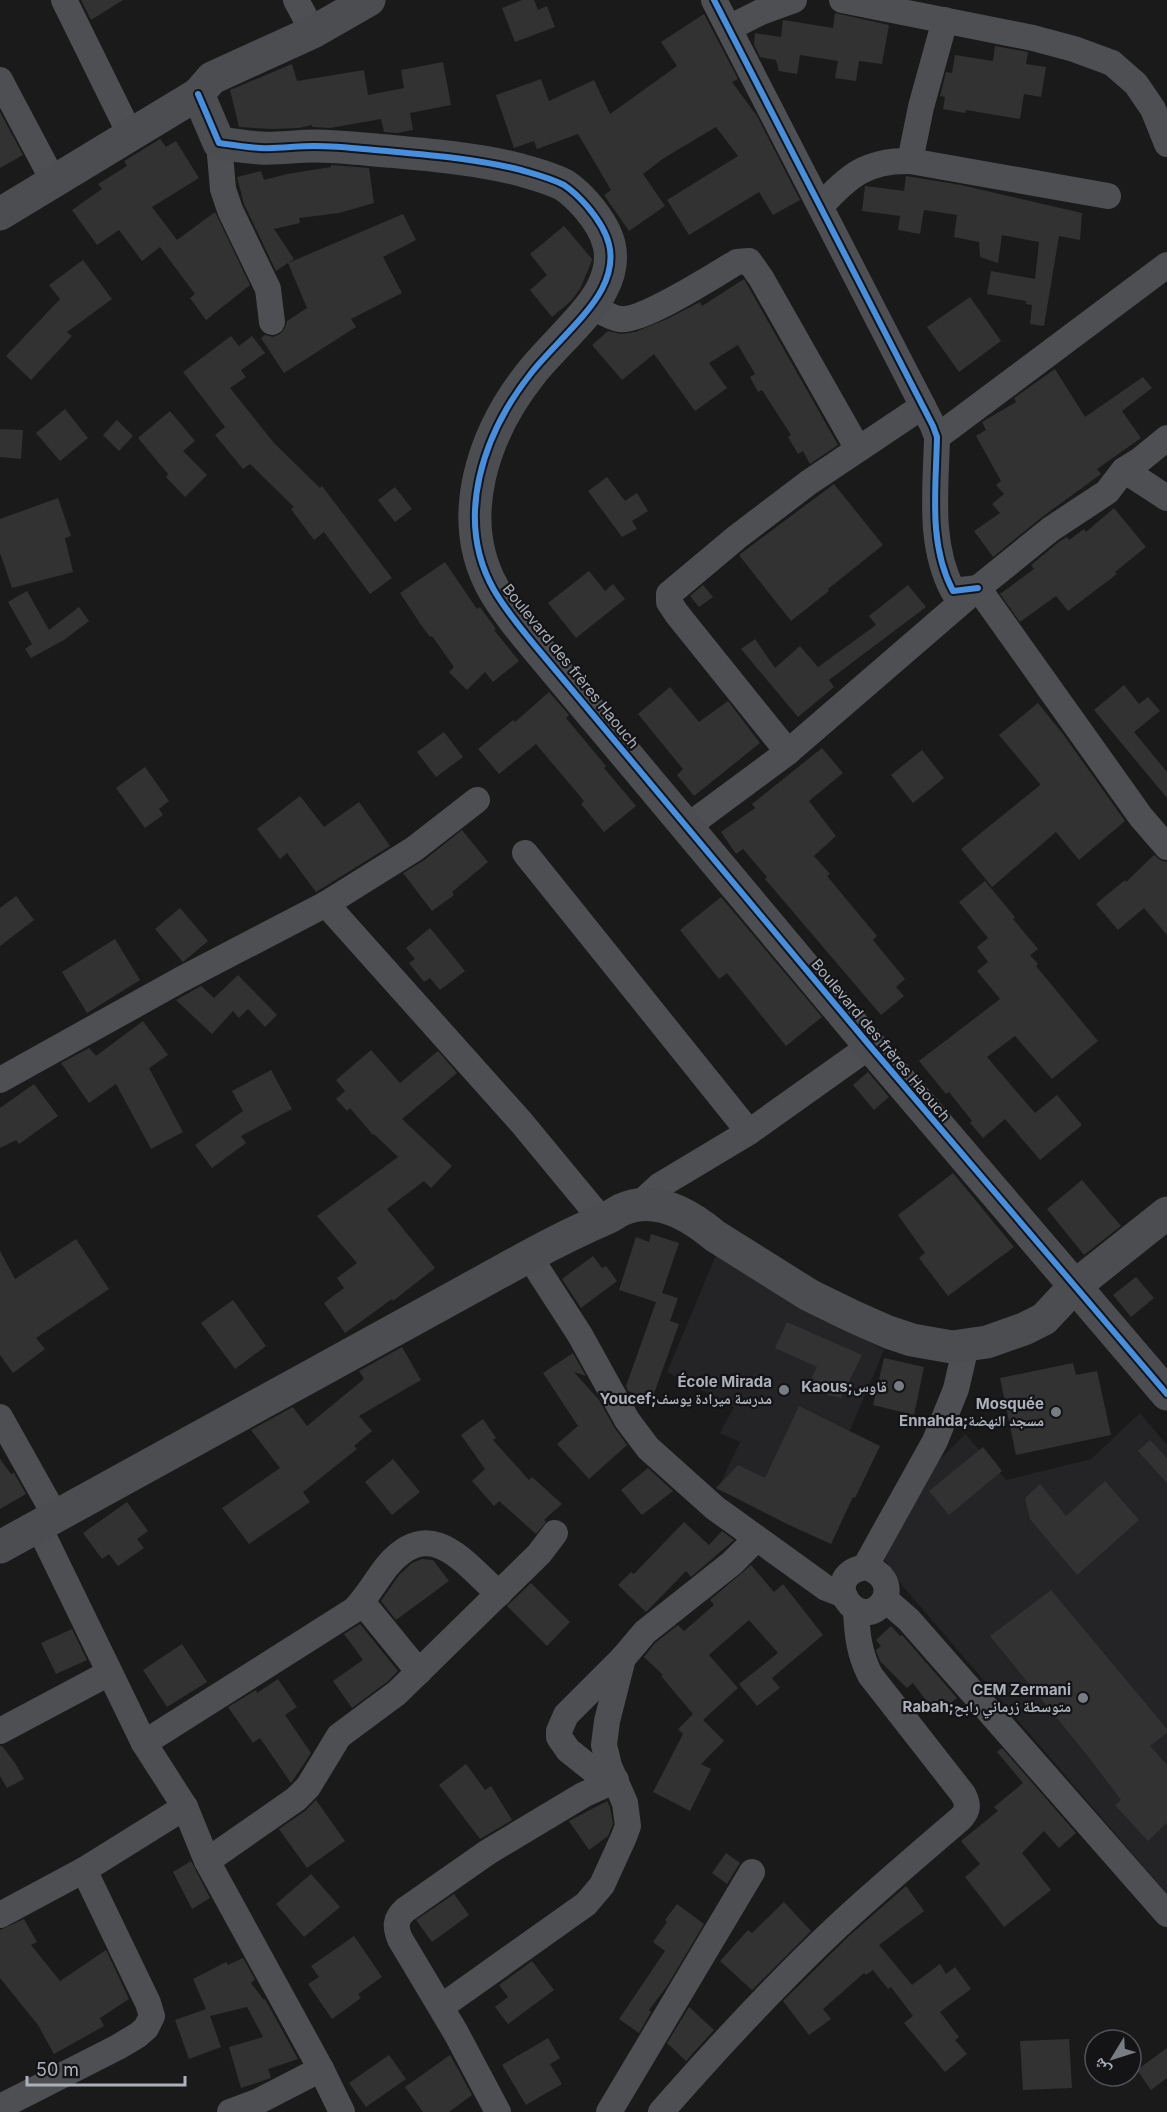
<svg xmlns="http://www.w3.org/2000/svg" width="1167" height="2112" font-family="Inter,'Noto Naskh Arabic',sans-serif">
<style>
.built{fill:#242426}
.building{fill:#323232}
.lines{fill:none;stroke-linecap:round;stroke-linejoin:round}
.street{stroke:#4e4f53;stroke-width:26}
.secondary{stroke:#4c4d51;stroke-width:33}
.cycleway-casing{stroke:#141416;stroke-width:10}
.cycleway{stroke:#468fdf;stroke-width:6}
.poi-dot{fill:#787c83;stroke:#141416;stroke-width:2}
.labels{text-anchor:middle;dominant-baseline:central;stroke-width:4.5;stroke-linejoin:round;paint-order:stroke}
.street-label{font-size:15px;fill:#abb0bb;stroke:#141416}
.poi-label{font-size:15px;font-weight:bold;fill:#abb0bb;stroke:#141416;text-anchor:end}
</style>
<rect width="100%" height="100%" fill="#1a1a1a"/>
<g class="built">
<path d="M716 1255 884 1350 810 1525 721 1482 740 1442 720 1433 734 1407 667 1372Z"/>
<path d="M1140 1413 1167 1445V1894L901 1584 880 1553 916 1484 965 1434 1006 1480 1091 1459Z"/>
</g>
<g class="building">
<path d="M81 0H123L91 20Z"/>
<path d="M522 0H534L538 10 547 6 555 27 515 42 502 8Z"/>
<path d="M835 13 889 25 882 64 859 61 856 81 835 78 838 61 800 55 797 74 779 71 776 60 760 57 754 44 755 33 781 37 783 20 833 28Z"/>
<path d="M704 14 738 79 732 82 757 116 800 200 773 215 759 192 689 235 667 200 738 156 716 127 664 158 643 174 665 206 629 231 604 195 611 190 578 134 537 149 534 141 514 148 496 95 541 79 549 101 594 80 610 114 677 66 661 42Z"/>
<path d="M995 46 1028 52 1026 64 1046 67 1041 97 1024 94 1020 119 966 110 965 113 943 109 945 97 940 96 946 72 952 73 955 55 993 61Z"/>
<path d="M443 62 451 105 410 113 413 130 397 133 384 132 381 119 330 128 312 127V125L299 128 273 129 239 127 230 90 292 64 297 81 364 70 368 95 404 88 401 70Z"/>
<path d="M0 112 23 155 0 168Z"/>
<path d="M160 139 166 147 176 141 199 178 152 207 177 240 215 212 250 285 206 320 190 298 195 294 160 247 142 261 119 230 97 245 72 210 102 189 98 184 127 166 124 161Z"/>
<path d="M331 165 369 168 374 203 339 213 299 218 300 223 274 229 294 259 276 271 244 204 237 177 261 171 264 180 287 174 331 167Z"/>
<path d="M906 176 961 185 1082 213 1080 240 1059 236 1044 326 1030 324 1032 305 1026 304V301L987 294 991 271 1035 279 1039 242 1002 235 998 263 980 257 979 242 954 237 957 215 924 210 920 234 898 230 900 216 862 211 865 186 904 191Z"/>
<path d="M403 214 416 240 383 257 402 293 351 319 356 327 284 373 261 338 265 335 273 337 280 334 285 328 287 321 307 308 288 263Z"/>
<path d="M564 226 592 259 591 263 580 289 571 301 552 317 530 290 547 275 530 254Z"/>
<path d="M83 260 112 299 67 332 72 336 31 380 6 356 60 299 49 285Z"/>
<path d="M744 279 838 445 810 464 803 451 798 454 788 437 791 435 762 390 758 392 750 377 755 374 738 345 709 363 727 388 695 411 654 354 622 380 592 345 608 331 621 334 635 332 667 319 700 302 702 306Z"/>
<path d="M970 297 1001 341 959 372 927 327Z"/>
<path d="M231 336 239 346 252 336 265 353 241 370 246 377 230 388 274 443 320 488 322 486 392 578 370 594 324 532 314 540 291 509 294 507 250 464 243 469 215 435 225 427 183 372Z"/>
<path d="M1055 369 1085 417 1143 377 1152 388 1122 411 1141 438 1097 469 1101 474 1042 517 993 557 974 531 1000 513 992 504 1004 494 996 485 1001 481 976 436 986 430 982 422 1016 402 1014 398Z"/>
<path d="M65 409 88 438 60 461 36 433Z"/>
<path d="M170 411 195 441 183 451 207 475 185 497 166 477 168 474 138 438Z"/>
<path d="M117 420 133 436 119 451 103 435Z"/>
<path d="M0 429 23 430 21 459 0 457Z"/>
<path d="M607 477 625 501 637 493 648 511 632 521 637 529 622 537 588 491Z"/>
<path d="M834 484 883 545 828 589 829 591 791 621 739 555Z"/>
<path d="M395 487 412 509 395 522 378 500Z"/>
<path d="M58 498 71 536 65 538 73 572 12 588 0 553V519Z"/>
<path d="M1114 508 1146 547 1115 572 1117 574 1068 611 1056 596 1020 622 1000 594 1034 569 1031 565 1060 541 1067 537 1069 540 1084 529 1086 532Z"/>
<path d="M445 562 477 609 480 607 496 629 494 630 519 661 493 682 485 672 467 690 449 672 454 667 432 636 430 637 421 625 400 593Z"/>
<path d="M589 571 605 591 613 584 625 599 576 638 548 603Z"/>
<path d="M703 585 713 597 699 607 690 596Z"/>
<path d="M908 585 926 607 829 680 834 687 798 717 741 649 755 639 775 668 800 646 818 667 876 625 869 616Z"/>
<path d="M27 591 49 630 79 607 89 621 64 640 31 658 25 649 32 644 8 602Z"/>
<path d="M1124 685 1139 704 1148 697 1160 711 1134 732 1167 772V798L1094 710Z"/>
<path d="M670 687 699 722 728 701 760 743 694 796 677 775 683 769 638 714Z"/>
<path d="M549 692 569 715 566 718 606 766 604 768 636 806 604 832 581 804 584 801 536 744 499 774 478 749 513 720 515 722Z"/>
<path d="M1038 703 1063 734 1125 821 1079 860 1056 832 992 887 961 849 1039 786 1040 784 999 735Z"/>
<path d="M444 732 463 757 436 777 417 752Z"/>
<path d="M822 748 843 773 809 801 836 836 814 856 830 874 827 876 877 936 873 940 905 979 896 987 904 996 881 1015 765 879 767 877 743 849 736 854 721 832 755 808 752 804Z"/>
<path d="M922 750 944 778 913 803 891 775Z"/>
<path d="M145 767 169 801 159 809 163 815 145 828 116 788Z"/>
<path d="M300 796 324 827 359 802 390 846 316 892 287 853 280 859 257 829Z"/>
<path d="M462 830 488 862 452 892 454 895 432 911 403 873 423 861Z"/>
<path d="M1154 855 1162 861 1167 862V935L1144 908 1118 930 1096 904 1125 880 1126 882Z"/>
<path d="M985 881 1015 917 1013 919 1038 949 1030 955 1038 964 1036 966 1098 1041 1052 1079 1015 1036 987 1057 1035 1113 1057 1095 1082 1125 1040 1160 1005 1119 983 1138 970 1123 972 1121 949 1092 946 1094 919 1061 1000 999 977 971 988 962 977 947 988 938 959 902Z"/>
<path d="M16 896 34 920 0 946V908Z"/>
<path d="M721 897 822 1017 786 1046 727 973 719 979 680 930Z"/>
<path d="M180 908 208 941 183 962 155 929Z"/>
<path d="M430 928 465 971 440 990 430 978 424 982 409 963 415 959 406 948Z"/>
<path d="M115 939 140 980 87 1013 62 972Z"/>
<path d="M238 975 277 1015 265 1027 248 1009 239 1018 233 1011 212 1034 176 1000 201 986 214 998Z"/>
<path d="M143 1021 168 1055 149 1068 183 1132 151 1149 116 1084 89 1103 61 1063 89 1048 96 1056Z"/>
<path d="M371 1050 400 1083 438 1051 457 1073 402 1119 452 1166 431 1188 424 1181 387 1209 435 1268 393 1301 392 1299 345 1333 324 1303 344 1288 337 1278 357 1263 317 1216 398 1157 374 1134 373 1135 350 1108 347 1111 336 1099 345 1091 336 1080Z"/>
<path d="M271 1070 292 1109 241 1136 246 1143 212 1168 195 1145 243 1111 232 1091Z"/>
<path d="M868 1072 889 1097 874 1110 853 1085Z"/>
<path d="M34 1084 58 1116 19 1144 16 1140 0 1148V1108Z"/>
<path d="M953 1173 1014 1247 948 1296 919 1258 925 1253 898 1215Z"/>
<path d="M1082 1180 1121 1226 1084 1255 1047 1209Z"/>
<path d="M651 1234 679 1243 662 1293 678 1298 670 1321 679 1324 652 1399 628 1391 626 1386 656 1302 619 1290 636 1237 649 1242Z"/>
<path d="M76 1239 109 1289 36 1338 45 1349 13 1373 0 1355V1251L15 1279Z"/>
<path d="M593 1256 602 1268 606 1266 617 1281 581 1308 562 1279Z"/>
<path d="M1136 1277 1154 1298 1131 1317 1113 1295Z"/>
<path d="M233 1300 266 1346 235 1369 201 1323Z"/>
<path d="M787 1322 862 1355 841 1398 806 1390 817 1367 775 1348Z"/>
<path d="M402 1347 421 1380 359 1416 372 1431 354 1446 357 1449 303 1492 310 1502 249 1544 222 1508 280 1468 251 1430 293 1407 307 1426 364 1379 359 1371Z"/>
<path d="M573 1353 586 1376 574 1372 599 1400 614 1427 627 1445 589 1479 557 1444 578 1426 543 1373Z"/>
<path d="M884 1358 924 1367 914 1415 873 1405Z"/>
<path d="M1073 1363 1076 1375 1097 1371 1111 1435 1016 1455 1000 1378Z"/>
<path d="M799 1406 880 1446 855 1498 853 1497 831 1544 787 1524 716 1488 738 1465 765 1478Z"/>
<path d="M483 1419 496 1438 493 1440 529 1480 532 1477 562 1504 544 1520 546 1522 536 1534 499 1501 494 1506 472 1481 485 1469 461 1435Z"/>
<path d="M1150 1440 1167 1458V1483L1138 1451Z"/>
<path d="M983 1447 1002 1471 949 1515 929 1491Z"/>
<path d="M0 1459 11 1474 14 1473 26 1494 0 1509Z"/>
<path d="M393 1459 420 1492 392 1515 365 1482Z"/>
<path d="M648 1468 673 1491 642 1515 621 1490Z"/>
<path d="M1105 1481 1139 1520 1077 1575 1030 1519 1025 1498 1040 1484 1066 1516Z"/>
<path d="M127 1502 148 1531 137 1539 144 1548 118 1566 109 1554 102 1559 83 1533Z"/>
<path d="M684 1522 709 1545 722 1531 734 1540 691 1577 686 1571 646 1612 618 1585 631 1572 634 1574Z"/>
<path d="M422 1559 433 1560 449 1581 396 1620 381 1601 399 1575 412 1563Z"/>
<path d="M751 1565 774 1592 783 1584 823 1635 772 1678 780 1688 757 1706 739 1684 778 1653 749 1620 709 1655 738 1688 703 1720 724 1741 701 1764 711 1769 690 1811 653 1792 683 1734 678 1729 693 1714 661 1676 663 1675 644 1657 655 1643 678 1625 684 1631 714 1605 710 1600Z"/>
<path d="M531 1583 570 1622 547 1646 507 1606Z"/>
<path d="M1051 1590 1167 1729V1733L1150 1746 1167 1765V1823L1148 1841 1115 1805 1121 1800 1087 1755 990 1636Z"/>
<path d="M360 1624 398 1671 387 1682 352 1708 333 1681 363 1660 344 1634Z"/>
<path d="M891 1626 900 1636 902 1635 957 1698 936 1714 913 1683 907 1688 880 1661 876 1650 881 1646 876 1640Z"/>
<path d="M72 1629 87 1660 56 1674 41 1643Z"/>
<path d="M182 1644 207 1682 167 1707 143 1670Z"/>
<path d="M278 1679 297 1707 285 1715 311 1753 291 1783 260 1738 253 1743 228 1707 256 1690 257 1693Z"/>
<path d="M0 1746H2L15 1763 24 1779 7 1788 0 1776Z"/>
<path d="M1002 1748 1076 1833 1059 1848 1044 1831 1022 1853 1051 1890 1004 1927 965 1877 980 1864 961 1841 998 1811 994 1807 1023 1783 997 1752Z"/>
<path d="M466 1764 485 1790 491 1786 512 1820 480 1839 439 1785Z"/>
<path d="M316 1800 345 1841 307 1868 279 1829 305 1811Z"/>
<path d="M607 1801 610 1807 613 1824 608 1836 589 1850 569 1821Z"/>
<path d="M726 1853 740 1863 727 1884 712 1873Z"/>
<path d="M191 1861 210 1898 192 1909 173 1872Z"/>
<path d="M311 1874 340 1907 304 1937 276 1904Z"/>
<path d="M906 1886 924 1911 879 1945 912 1985 940 1964 946 1974 955 1967 971 1989 940 2012 959 2037 955 2040 967 2054 945 2072 904 2023 913 2016 891 1987 888 1989 873 1970 866 1975 864 1973 823 2009 831 2019 809 2035 783 2001 849 1936Z"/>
<path d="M454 1894 469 1915 432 1942 416 1920Z"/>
<path d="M784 1902 811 1931 752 1990 720 1961 748 1930 752 1933Z"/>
<path d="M677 1904 704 1924 667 1986 649 2010 651 2012 639 2033 619 2019 665 1951 653 1942 667 1922 665 1920Z"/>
<path d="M24 1919 37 1942 31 1945 60 1981 106 1950 129 1999 100 2018 104 2026 54 2054 38 2025 0 1978V1930Z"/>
<path d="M354 1936 382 1977 358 1994 361 1998 332 2019 308 1984 319 1977 311 1966Z"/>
<path d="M243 1958 255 1979 251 1983 264 2000 265 1999 298 2059 268 2069 271 2078 241 2088 229 2047 263 2037 247 2007 210 2016 221 2047 189 2059 175 2020 206 2009 193 1979 226 1962 228 1965Z"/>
<path d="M532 1961 554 1990 508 2024 495 2007 508 1997 499 1985Z"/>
<path d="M689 2007 714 2030 686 2061 667 2043Z"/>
<path d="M548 2038 560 2058 550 2064 562 2084 526 2105 502 2065Z"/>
<path d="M1069 2039 1072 2088 1023 2090 1020 2041Z"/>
<path d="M1167 2048V2078L1151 2090 1137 2070Z"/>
<path d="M389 2055 406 2079 366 2107 349 2083Z"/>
<path d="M450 2055 472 2095 449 2112H423L405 2087Z"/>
</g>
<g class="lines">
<g class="street">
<path d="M64 0 131 136"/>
<path d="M296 0 313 32"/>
<path d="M714 0 933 426 937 437C936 489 928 544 953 591L978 588"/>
<path d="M842 0 1033 38 1074 49 1112 63 1136 84 1153 109 1167 144"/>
<path d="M729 28 761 12 794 0"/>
<path d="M0 80 54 182"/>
<path d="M219 143 223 189 230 210 268 289 272 322"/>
<path d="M910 161 1108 196"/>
<path d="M821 206C848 176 867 160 910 161L921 107 945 20"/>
<path d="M590 305C599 310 611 318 620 319 643 322 714 275 737 262L749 261 761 278 858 449"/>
<path d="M937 437 1167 265"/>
<path d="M1124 470 1140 460 1167 438"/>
<path d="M978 588 1141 817 1167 847"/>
<path d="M788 752 677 614 669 602V594L737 537 808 483 923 406"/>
<path d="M688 826 788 752 978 588 1051 529 1107 492 1124 470 1167 498"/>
<path d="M525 853 749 1132"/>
<path d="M326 904 521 1122 602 1220"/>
<path d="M0 1080 180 980 326 904 414 849 477 800"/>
<path d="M643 1204 647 1197 659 1186 749 1132 870 1046"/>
<path d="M529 1256 580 1335 627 1420 648 1448 715 1508 826 1588 844 1595"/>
<path d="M0 1417 56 1517"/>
<path d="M38 1525 144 1743 185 1807 207 1861 321 2069 342 2112"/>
<path d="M865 1567C881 1571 893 1586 883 1602 860 1635 816 1577 865 1567L935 1441 956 1389 966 1346"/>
<path d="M885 1599 909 1620 1167 1914"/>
<path d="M362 1602 419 1672"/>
<path d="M0 1731 109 1673"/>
<path d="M144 1743 354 1610C367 1597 376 1580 388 1565 432 1515 464 1563 499 1594"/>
<path d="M609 1783 568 1750 559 1737V1731L566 1715 623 1658"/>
<path d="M207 1861 296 1799 308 1787 339 1736 397 1693 539 1554 555 1533"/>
<path d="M0 1915 84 1870 185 1807"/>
<path d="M441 2007 586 1904 602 1885 623 1839 628 1826 625 1803 609 1766 604 1745 607 1721 623 1658 645 1632 732 1563 756 1539"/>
<path d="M0 2107 118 2047 138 2035 146 2028 152 2016 148 2003 84 1870"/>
<path d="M230 2112 257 2102 321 2069"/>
<path d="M498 2112 456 2033 400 1939C395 1927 395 1919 405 1910L488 1852 583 1795 616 1780"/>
<path d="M609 2112 752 1872"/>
<path d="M661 2112C718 2047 776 1984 839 1925 878 1889 919 1854 960 1819 968 1811 969 1805 963 1794L870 1675C859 1653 857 1634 856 1610"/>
</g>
<g class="secondary">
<path d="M198 94 219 143C233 145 246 147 260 148 278 149 296 146 314 146 338 146 363 149 387 151 431 155 478 159 521 170 535 174 551 178 564 185 573 191 580 198 587 206 609 232 619 256 602 289 588 316 552 347 532 372 484 432 453 518 494 590 506 611 522 630 537 648L870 1046 1167 1394"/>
<path d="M0 214 198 94 212 78 313 32 369 0"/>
<path d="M0 1547 529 1256C555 1242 581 1229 609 1217 613 1215 617 1212 621 1210 655 1194 689 1214 715 1236L809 1295 852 1316 888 1332 912 1340 952 1347 987 1342 1024 1329 1044 1319 1075 1286 1167 1213"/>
</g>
<defs>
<g id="cycleway">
<path d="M714 0 933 426 937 437C936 489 928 544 953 591L978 588"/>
<path d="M198 94 219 143C233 145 246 147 260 148 278 149 296 146 314 146 338 146 363 149 387 151 431 155 478 159 521 170 535 174 551 178 564 185 573 191 580 198 587 206 609 232 619 256 602 289 588 316 552 347 532 372 484 432 453 518 494 590 506 611 522 630 537 648L870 1046 1167 1394"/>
</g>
</defs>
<use href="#cycleway" class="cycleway-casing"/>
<use href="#cycleway" class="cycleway"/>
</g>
<g class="poi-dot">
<circle cx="899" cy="1386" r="6"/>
<circle cx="784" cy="1390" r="6"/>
<circle cx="1056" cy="1412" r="6"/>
<circle cx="1083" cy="1698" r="6"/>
</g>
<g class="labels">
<g class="street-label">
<text transform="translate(571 666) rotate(51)">Boulevard des frères Haouch</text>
<text transform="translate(881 1040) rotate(50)">Boulevard des frères Haouch</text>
</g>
<g class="poi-label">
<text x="772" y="1381">École Mirada<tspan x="772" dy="17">Youcef;مدرسة ميرادة يوسف</tspan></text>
<text x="887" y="1386">Kaous;قاوس</text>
<text x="1044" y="1403">Mosquée<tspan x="1044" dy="17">Ennahda;مسجد النهضة</tspan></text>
<text x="1071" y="1689">CEM Zermani<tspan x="1071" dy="17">Rabah;متوسطة زرماني رابح</tspan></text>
</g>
</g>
<g transform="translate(1113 2058) rotate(232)"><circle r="28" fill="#141416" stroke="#505258" stroke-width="1.5"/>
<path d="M0-4.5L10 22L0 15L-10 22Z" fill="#787c83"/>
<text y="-9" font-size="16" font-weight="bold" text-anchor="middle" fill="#abb0bb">ش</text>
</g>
<path d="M27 2076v9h158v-9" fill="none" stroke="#abb0bb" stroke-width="3"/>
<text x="36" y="2076" font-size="18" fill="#abb0bb" stroke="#141416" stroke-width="4.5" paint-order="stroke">50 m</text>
</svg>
